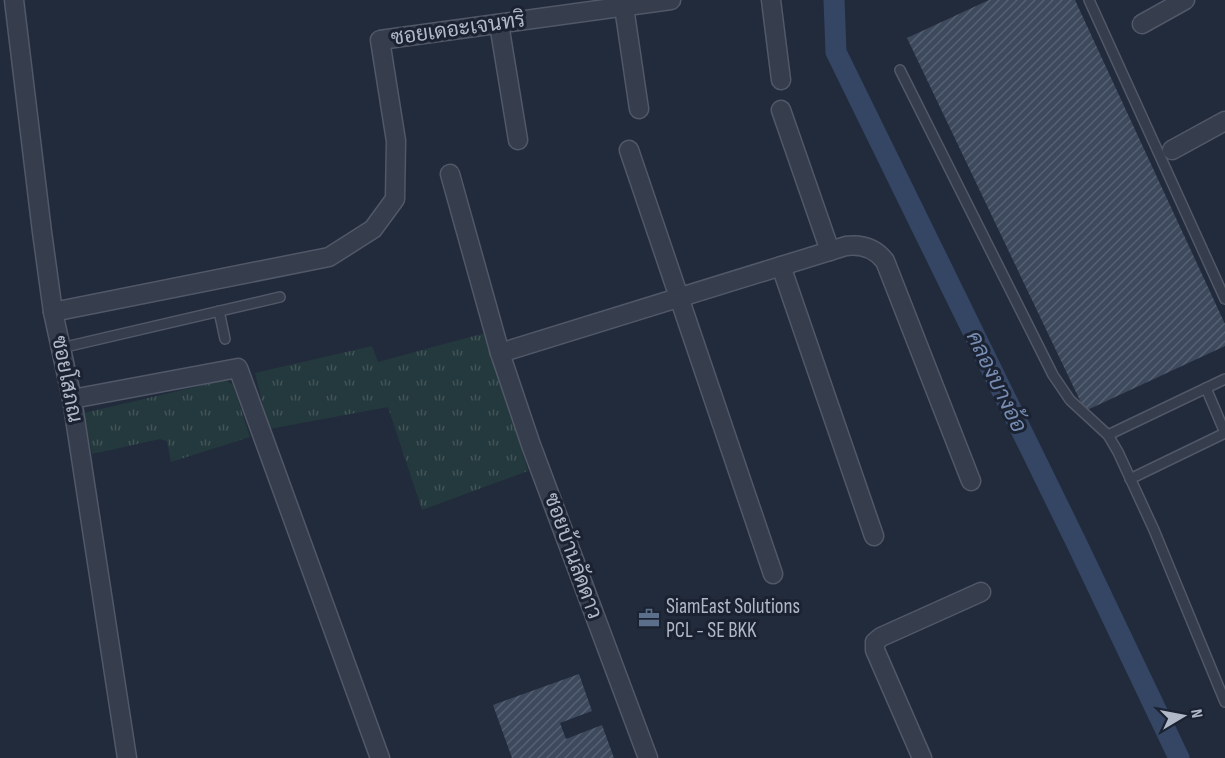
<svg xmlns="http://www.w3.org/2000/svg" width="1225" height="758" font-family="'Sofia Sans Condensed',Sarabun,sans-serif">
<style>
.grass{fill:url(#grass-tufts)}
.lines{fill:none;stroke-linecap:round;stroke-linejoin:round}
.canal{stroke:#354564;stroke-width:21}
.building{fill:url(#building-hatch)}
.service-casing{stroke:#515867;stroke-width:12}
.minor-casing{stroke:#515867;stroke-width:21}
.service{stroke:#363d4c;stroke-width:9}
.minor{stroke:#363d4c;stroke-width:18}
.labels{text-anchor:middle;dominant-baseline:central;stroke-width:6;stroke-linejoin:round;paint-order:stroke}
.street-label{font-size:21px;fill:#b1b8c8;stroke:#1b2231}
.poi-label{font-size:21px;fill:#b1b8c8;stroke:#1b2231;text-anchor:start}
.water-label{font-size:22px;font-style:italic;fill:#778cb2;stroke:#1b2231}
</style>
<defs>
<pattern id="grass-tufts" width="24" height="20" patternUnits="userSpaceOnUse" patternTransform="scale(1.5)"><rect width="24" height="20" fill="#24393d"/><path d="M3 7l-1-3M5 7V3M7 7l1-3M15 17l-1-3M17 17v-4M19 17l1-3" fill="none" stroke="#415458"/></pattern>
<pattern id="building-hatch" width="6" height="6" patternUnits="userSpaceOnUse" patternTransform="scale(1.5)"><rect width="6" height="6" fill="#3d495c"/><path d="M-1 1l2-2M0 6l6-6M5 7l2-2" fill="none" stroke="#576172"/></pattern>
</defs>
<rect width="100%" height="100%" fill="#222b3c"/>
<g class="grass">
<path d="M485 333 528 471 422 510 388 407 269 429 255 373 372 346 378 362Z"/>
<path d="M225 380 233 385 250 437 171 462 167 441 160 439 92 454 84 413Z"/>
</g>
<g class="lines">
<path class="canal" d="M834 0 836 52 1077 544 1179 758"/>
</g>
<g class="building">
<path d="M989 0H1075L1225 324V346L1085 411 907 38Z"/>
<path d="M579 674 592 711 560 723 566 739 602 725 614 758H512L493 705Z"/>
</g>
<g class="lines">
<defs>
<g id="service">
<path d="M1089 0 1225 299"/>
<path d="M900 70 1053 375 1070 400 1108 435 1118 452 1154 530 1225 702"/>
<path d="M219 311 225 339"/>
<path d="M61 348 280 297"/>
<path d="M1108 435 1225 379"/>
<path d="M1130 479 1225 433 1206 388"/>
</g>
<g id="minor">
<path d="M14 0 42 232 53 312 72 399 127 758"/>
<path d="M771 0 781 80"/>
<path d="M624 7 639 109"/>
<path d="M499 24 518 140"/>
<path d="M1142 24 1185 0"/>
<path d="M781 110 830 251"/>
<path d="M629 150 773 574"/>
<path d="M1172 150 1225 121"/>
<path d="M450 174 500 353 531 445 648 758"/>
<path d="M781 266 874 536"/>
<path d="M53 312 329 257 373 229 395 199 396 141 380 40 671 0"/>
<path d="M500 353 846 246C862 244 875 248 885 261L971 481"/>
<path d="M72 399 238 368 380 758"/>
<path d="M922 758 875 650V642L881 637 981 592"/>
</g>
</defs>
<use href="#service" class="service-casing"/>
<use href="#minor" class="minor-casing"/>
<use href="#service" class="service"/>
<use href="#minor" class="minor"/>
</g>
<defs>
<symbol id="office-bare" viewBox="-9 -9 18 18"><path d="M-6-3h4V-5.5h4V-3h4V5H-6ZM-1-4.5V-3h2v-1.5ZM-6 0V1H6V0Z" fill="#5c6f8a" stroke="#1b2231" stroke-width="2.5" paint-order="stroke"/></symbol>
</defs>
<g fill-rule="evenodd">
<use href="#office-bare" x="634" y="603" width="30" height="30"/>
</g>
<g class="labels">
<g class="street-label">
<text transform="translate(458 29) rotate(-8)">ซอยเดอะเจนทริ</text>
<text transform="translate(67 379) rotate(79)">ซอยโสภณ</text>
<text transform="translate(573 556) rotate(70)">ซอยบ้านลัดดาว</text>
</g>
<g class="poi-label">
<text x="666" y="606">SiamEast Solutions<tspan x="666" dy="24">PCL - SE BKK</tspan></text>
</g>
<g class="water-label">
<text transform="translate(996 382) rotate(64)">คลองบางอ้อ</text>
</g>
</g>
<g transform="translate(1183 716) rotate(80)" stroke="#1b2231" stroke-width="4.5" paint-order="stroke">
<path d="M0-4.5L10 22L0 15L-10 22Z" fill="#b1b8c8"/>
<text y="-9" font-size="16" font-weight="bold" text-anchor="middle" fill="#b1b8c8">N</text>
</g>
</svg>
